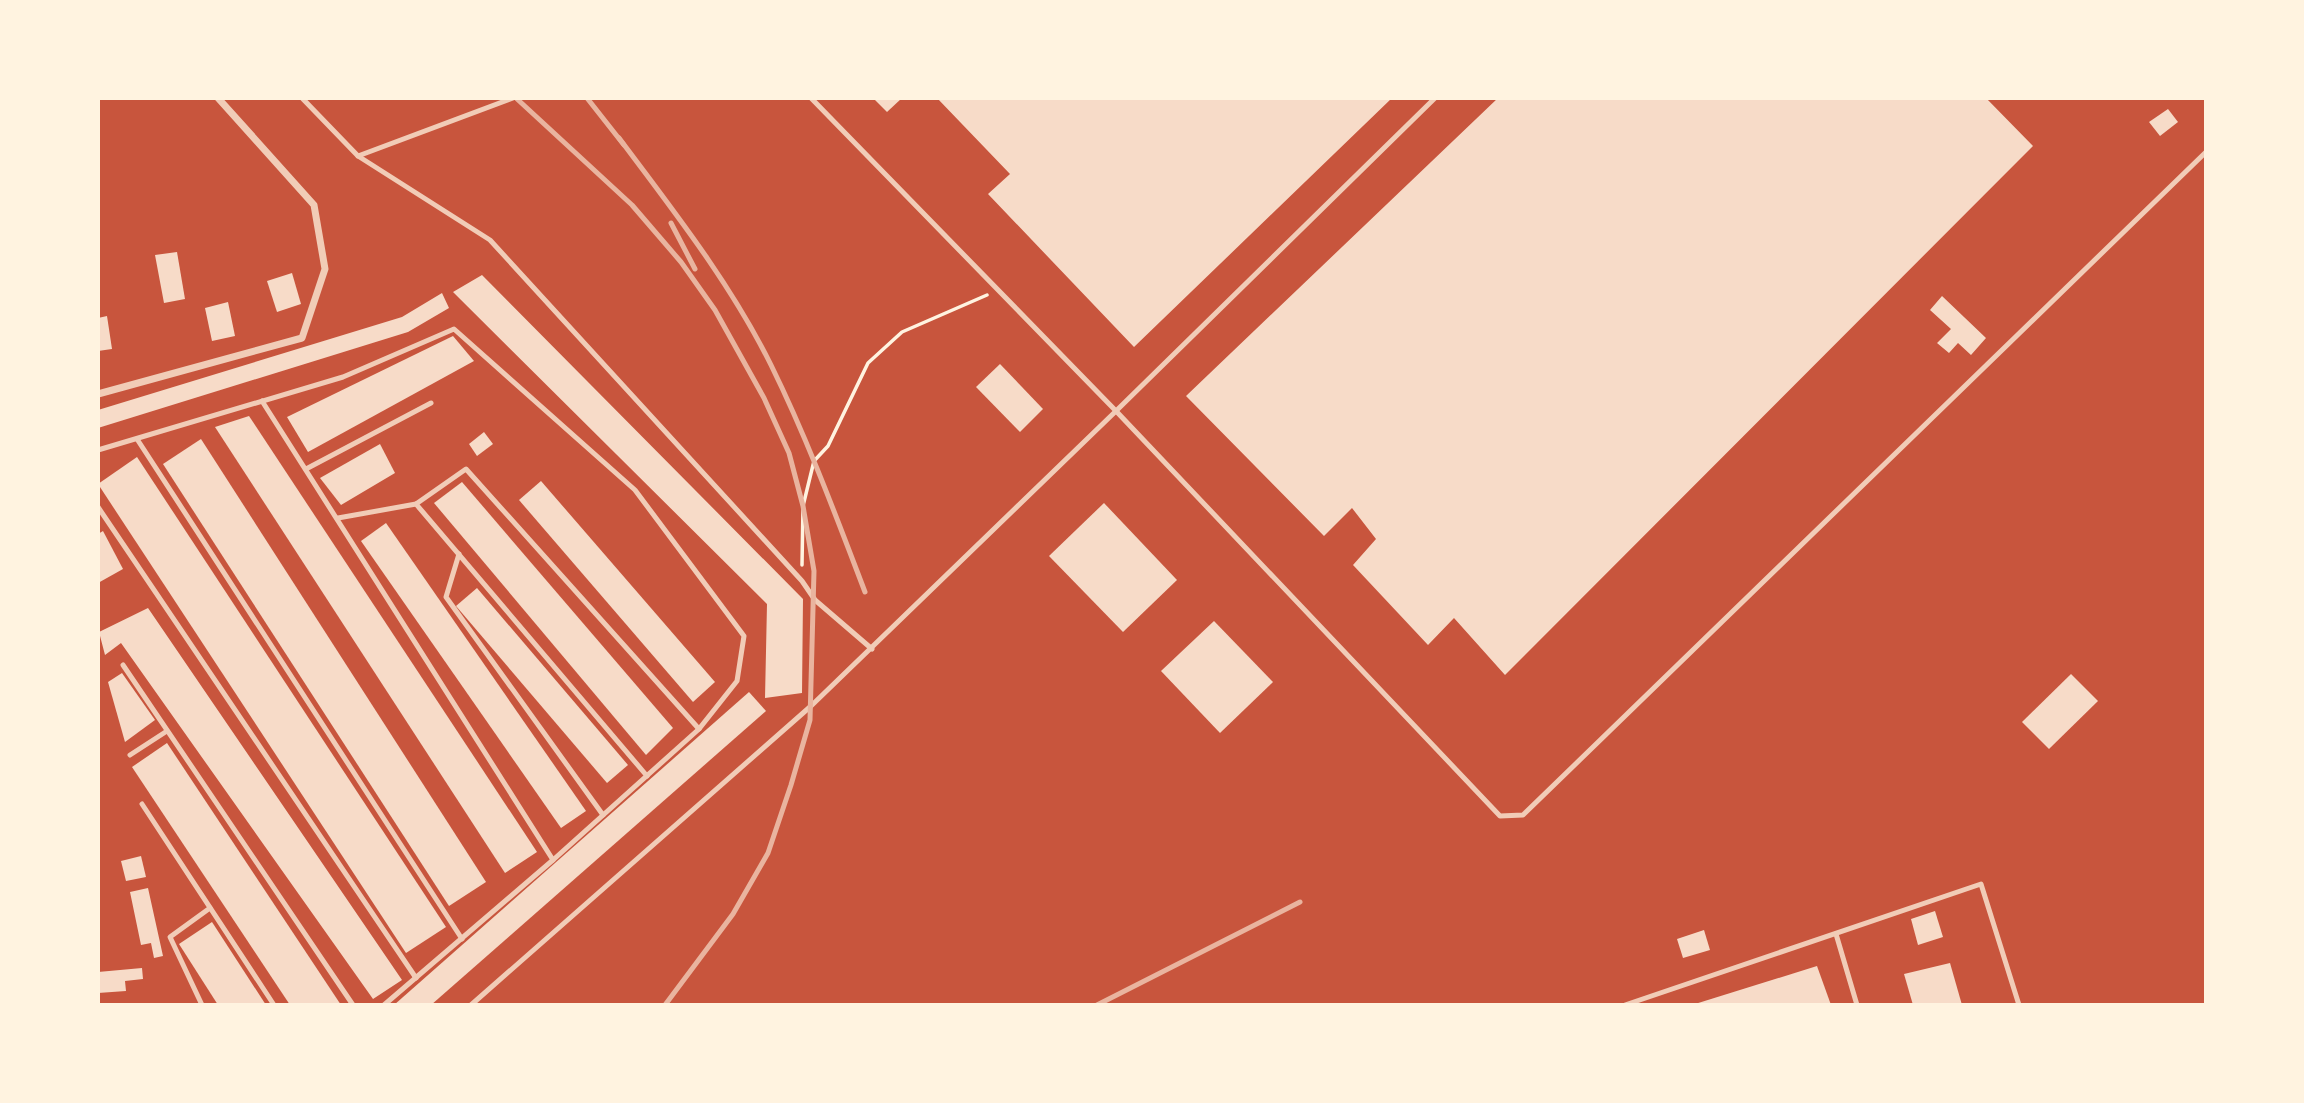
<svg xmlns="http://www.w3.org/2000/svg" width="2304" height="1103" font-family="Lato,sans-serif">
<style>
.building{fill:#f7dbc8}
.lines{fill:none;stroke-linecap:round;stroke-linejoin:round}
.path{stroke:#fff3e0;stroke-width:3.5}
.service{stroke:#f1ccb7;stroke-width:5}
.minor{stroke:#f1ccb7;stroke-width:7}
.rail{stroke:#e9b49f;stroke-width:5}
</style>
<rect width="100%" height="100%" fill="#c8553d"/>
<g class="building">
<path d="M873 98H902L887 112Z"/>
<path d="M937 98H1392L1134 347 988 194 1010 174Z"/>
<path d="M1498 98H1986L2033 146 1505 675 1454 618 1428 645 1353 565 1376 539 1352 508 1324 536 1186 396Z"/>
<path d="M2168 109 2178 122 2160 136 2149 122Z"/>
<path d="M177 252 185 299 164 303 155 255Z"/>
<path d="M292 273 301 304 277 312 267 281Z"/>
<path d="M482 275 803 599 802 693 765 698 767 604 453 292Z"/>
<path d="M442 293 449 308 408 332 98 428V410L402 317Z"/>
<path d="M1942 296 1986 338 1971 355 1958 343 1949 353 1937 343 1951 329 1930 310Z"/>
<path d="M228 302 235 336 212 341 205 308Z"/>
<path d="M107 316 112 349 98 351V318Z"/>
<path d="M453 336 474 361 308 452 287 417Z"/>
<path d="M1000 364 1043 409 1020 432 976 387Z"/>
<path d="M249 416 537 852 505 873 215 427Z"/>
<path d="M484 432 493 444 477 456 469 444Z"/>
<path d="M201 439 486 882 449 906 163 464Z"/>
<path d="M380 444 395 473 341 505 320 478Z"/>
<path d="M137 457 446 927 406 953 98 484Z"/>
<path d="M541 481 715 682 693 702 519 500Z"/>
<path d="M462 482 673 728 646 755 434 503Z"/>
<path d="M1104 503 1177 580 1123 632 1049 556Z"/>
<path d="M386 523 586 811 561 828 361 541Z"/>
<path d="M103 531 123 569 98 583V534Z"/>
<path d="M477 588 628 765 607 783 456 606Z"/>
<path d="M148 608 402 980 373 999 121 643 105 655 99 632Z"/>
<path d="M1214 621 1273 682 1220 733 1161 671Z"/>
<path d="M122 673 155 720 125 742 108 682Z"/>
<path d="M2071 674 2098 701 2049 749 2022 722Z"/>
<path d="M749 692 766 711 431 1005H394Z"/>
<path d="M167 743 341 1005H290L132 767Z"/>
<path d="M141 856 146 877 126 881 121 861Z"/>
<path d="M148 888 163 956 154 958 151 943 141 945 130 892Z"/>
<path d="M1935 911 1943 937 1918 945 1911 919Z"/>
<path d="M212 922 266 1005H218L179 944Z"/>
<path d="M1704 930 1710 950 1683 958 1677 939Z"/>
<path d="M1950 963 1962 1005H1913L1904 974Z"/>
<path d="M1817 966 1831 1005H1695V1004Z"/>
<path d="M142 968 143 979 125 981 126 991 98 993V972Z"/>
</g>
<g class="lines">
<path class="path" d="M802 565 803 506 814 461 828 446 868 363 902 332 987 295"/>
<g class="service">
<path d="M302 98 358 156 490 240 802 581 815 600 872 649"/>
<path d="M811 98 1116 411 1435 98"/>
<path d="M358 156 513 98"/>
<path d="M262 401 553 860"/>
<path d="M137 439 462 939"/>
<path d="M98 450 343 377 454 329 635 490 744 636 737 681 699 729 553 860 384 1005"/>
<path d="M306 469 431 403"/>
<path d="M416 504 647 776"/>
<path d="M98 507 416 978"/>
<path d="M338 518 416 504 466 469 699 729"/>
<path d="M459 554 446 597 603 815"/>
<path d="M123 665 353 1005"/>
<path d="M130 755 167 731"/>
<path d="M142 804 274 1005"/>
<path d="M1836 934 1857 1005"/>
<path d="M202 1005 170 937 210 908"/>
<path d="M471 1005 811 706 1116 411 1500 816 1523 815 2206 152"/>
<path d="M1625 1005 1981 884 2019 1005"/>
</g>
<path class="minor" d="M98 394 302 338 325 269 314 205 218 98"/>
<g class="rail">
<path d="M516 98 632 205 681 262 715 310 764 398 789 453 803 506 814 571 810 720 791 785 768 853 733 914 665 1005"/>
<path d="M587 98 624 145"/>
<path d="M619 138C673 210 731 284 771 365 807 438 836 516 865 592"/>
<path d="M671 223 695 269"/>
<path d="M1097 1005 1300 902"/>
</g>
</g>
<rect width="2304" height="1103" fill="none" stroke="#fff3e0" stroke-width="200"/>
</svg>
